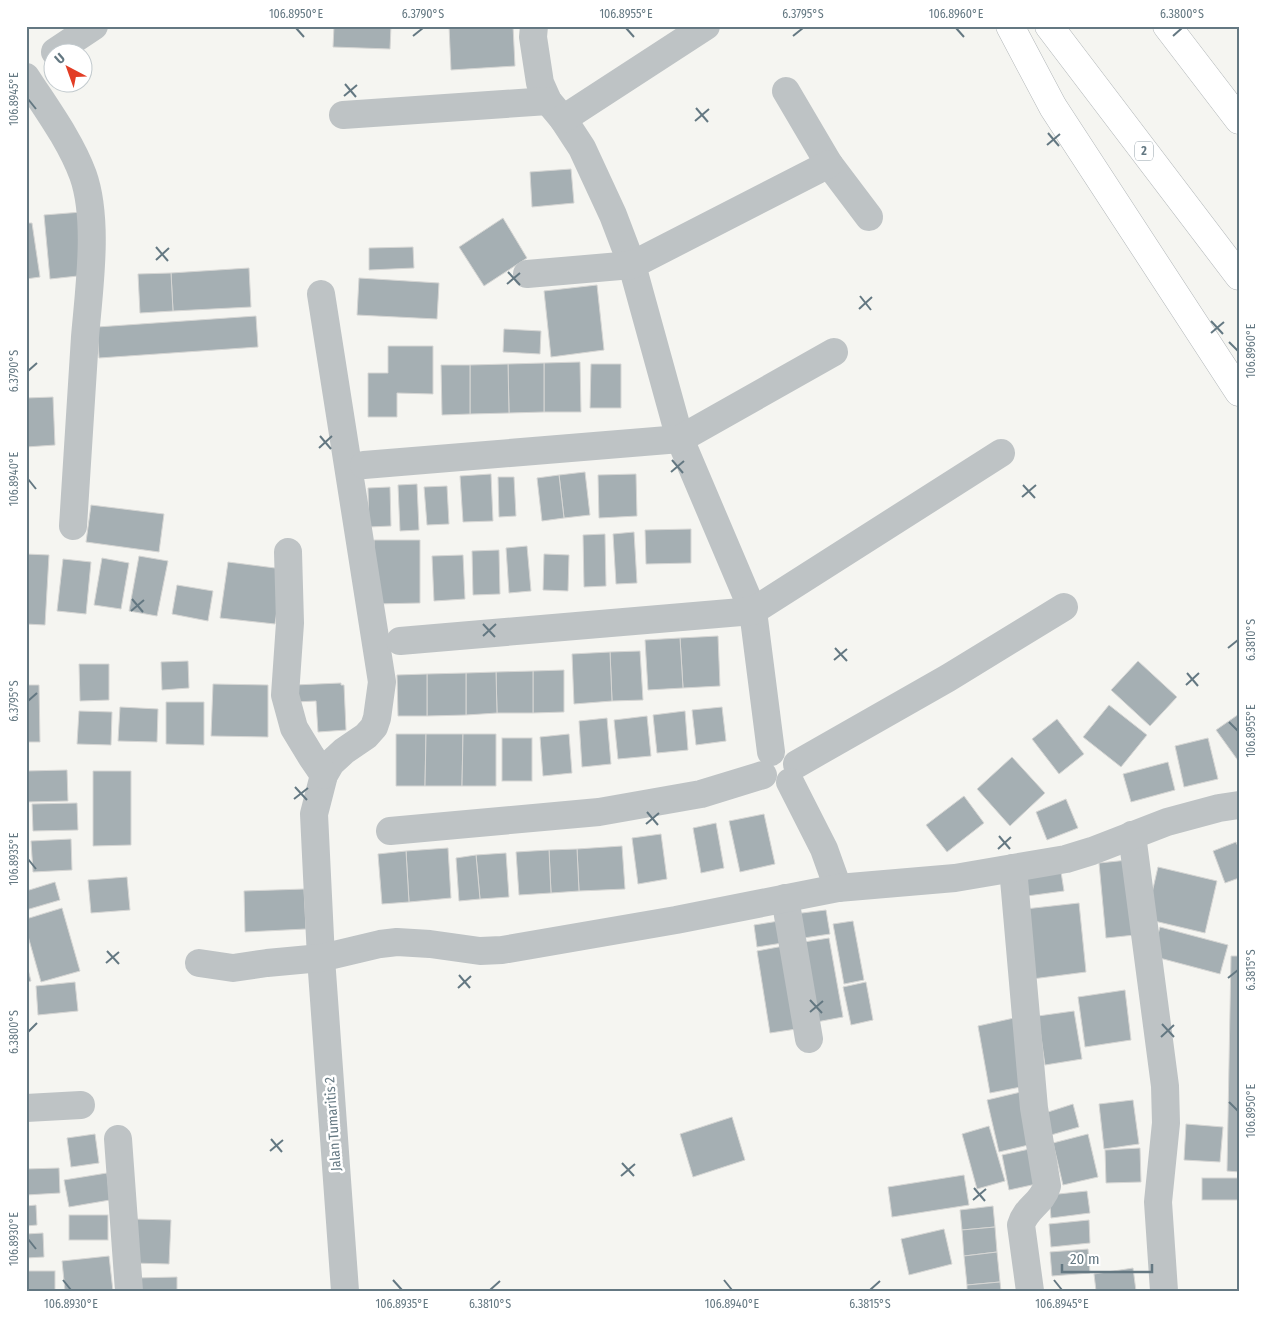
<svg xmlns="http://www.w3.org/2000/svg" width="1265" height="1317" font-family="'Fira Sans Condensed',sans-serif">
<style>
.building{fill:#a5afb3;stroke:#d6d6d4}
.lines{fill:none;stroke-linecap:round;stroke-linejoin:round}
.highway-casing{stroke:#b1b6b8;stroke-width:29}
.minor{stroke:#bec3c5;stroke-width:28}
.highway{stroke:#fff;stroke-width:28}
.ticks{fill:none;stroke:#647882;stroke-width:2}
.labels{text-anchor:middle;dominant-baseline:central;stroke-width:5;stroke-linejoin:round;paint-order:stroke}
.shield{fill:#fff;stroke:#92a0a8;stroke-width:1}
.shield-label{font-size:12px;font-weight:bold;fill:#647882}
.street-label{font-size:14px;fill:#647882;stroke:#fff}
.neatline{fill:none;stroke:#647882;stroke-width:2}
.ticks-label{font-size:12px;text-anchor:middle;fill:#647882}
</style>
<rect width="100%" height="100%" fill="#f5f5f1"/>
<g class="building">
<path d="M334 26H391L390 49 333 47Z"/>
<path d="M449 26H513L515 66 451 70Z"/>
<path d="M571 169 574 203 532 207 530 172Z"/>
<path d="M82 212 87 275 50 279 44 215Z"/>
<path d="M503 218 527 258 484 286 459 247Z"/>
<path d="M26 223H32L40 277 26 279Z"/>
<path d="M413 247 414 268 369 270V248Z"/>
<path d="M249 268 251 307 173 311 171 273Z"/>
<path d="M171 273 173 311 140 313 138 274Z"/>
<path d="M359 278 439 283 437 319 357 315Z"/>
<path d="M597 285 604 350 551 357 544 291Z"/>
<path d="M256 316 258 347 99 358 97 327Z"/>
<path d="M504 329 541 331 540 354 503 352Z"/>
<path d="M388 346H433V394L397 393V417H368V373H388Z"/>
<path d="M580 362 581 412H544V363Z"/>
<path d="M544 363V412L509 413 508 364Z"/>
<path d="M508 364 509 413 470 414V365Z"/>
<path d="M591 364H621V408H590Z"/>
<path d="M441 365H470V414L442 415Z"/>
<path d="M53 397 55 445 26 447V398Z"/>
<path d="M585 472 590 515 564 518 559 475Z"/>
<path d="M491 474 493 521 463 522 460 476Z"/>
<path d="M636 474 637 516 599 518 598 475Z"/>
<path d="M559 475 564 518 542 521 537 478Z"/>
<path d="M498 477H514L516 516 499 517Z"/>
<path d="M417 484 419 530 400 531 398 485Z"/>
<path d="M447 486 449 524 427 525 424 487Z"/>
<path d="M390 487 391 526 369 527 368 488Z"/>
<path d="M91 505 164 514 159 552 86 542Z"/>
<path d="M691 529V563L646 564 645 530Z"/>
<path d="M634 532 637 583 616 584 613 534Z"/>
<path d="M605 534 606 586 584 587 583 535Z"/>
<path d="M374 540H420V603L374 604Z"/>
<path d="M527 546 531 591 509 593 506 548Z"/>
<path d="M499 550 500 594 473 595 472 551Z"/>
<path d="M26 554 49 555 45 625 26 624Z"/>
<path d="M544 554 569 555 568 591 543 590Z"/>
<path d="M463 555 465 599 434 601 432 556Z"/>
<path d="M139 556 168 561 157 616 129 611Z"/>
<path d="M102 558 129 563 121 609 94 605Z"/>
<path d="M63 559 91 562 86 614 57 611Z"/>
<path d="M228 562 283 569 275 624 220 618Z"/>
<path d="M177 585 213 591 208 621 172 614Z"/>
<path d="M718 636 720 686 683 688 680 638Z"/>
<path d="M680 638 683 688 648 690 645 640Z"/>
<path d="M640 651 643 700 612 701 610 652Z"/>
<path d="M610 652 612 701 574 704 572 654Z"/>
<path d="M188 661 189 688 162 690 161 662Z"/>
<path d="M1138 661 1177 697 1150 726 1111 690Z"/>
<path d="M79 664H109V700L80 701Z"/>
<path d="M564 670V712L533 713V671Z"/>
<path d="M533 671V713H497L496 672Z"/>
<path d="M496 672 497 713 466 715V673Z"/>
<path d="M466 673V715L427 716V674Z"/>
<path d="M427 674V716H398L397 675Z"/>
<path d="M341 683V685H344L346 730 318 732 316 701 295 702 294 685Z"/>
<path d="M213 684 268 685V737L211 736Z"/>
<path d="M26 685H39L40 742H26Z"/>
<path d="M166 702H204V745L166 744Z"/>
<path d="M1109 705 1147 735 1121 767 1083 737Z"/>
<path d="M120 707 158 709 157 742 118 741Z"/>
<path d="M722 707 726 741 696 745 692 710Z"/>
<path d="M79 711 112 712 111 745 77 744Z"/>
<path d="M685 711 688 750 657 753 653 715Z"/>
<path d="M1239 714V762L1216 730Z"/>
<path d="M647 716 651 756 618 759 614 720Z"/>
<path d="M607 718 611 764 582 767 579 721Z"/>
<path d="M1057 719 1084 754 1059 774 1032 739Z"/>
<path d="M396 734H426L425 786H396Z"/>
<path d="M426 734H463L462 786H425Z"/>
<path d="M463 734H496V786H462Z"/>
<path d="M569 734 572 773 543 776 540 737Z"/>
<rect x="502" y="738" width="30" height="43"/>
<path d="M1208 738 1218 779 1184 787 1175 746Z"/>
<path d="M1012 757 1045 793 1010 826 977 789Z"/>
<path d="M1168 762 1175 790 1131 802 1123 774Z"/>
<path d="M67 770 68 801 26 802V771Z"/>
<path d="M93 771H131V845L93 846Z"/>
<path d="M964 796 984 823 947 852 926 825Z"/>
<path d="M1066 799 1078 828 1047 840 1036 812Z"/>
<path d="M77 803 78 830 33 831 32 804Z"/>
<path d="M764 814 775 864 740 872 729 821Z"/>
<path d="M716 823 724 868 701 873 693 828Z"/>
<path d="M661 834 667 879 638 884 632 838Z"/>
<path d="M71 839 72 870 33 872 31 841Z"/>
<path d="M1236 842 1239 849V878L1225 883 1213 851Z"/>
<path d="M622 846 625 889 579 891 577 849Z"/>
<path d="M448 848 451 898 409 902 406 851Z"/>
<path d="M577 849 579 891 551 893 549 850Z"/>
<path d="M549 850 551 893 519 895 516 852Z"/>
<path d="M406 851 409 902 382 904 378 854Z"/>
<path d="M506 853 509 897 480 899 476 855Z"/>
<path d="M476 855 480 899 459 901 456 858Z"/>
<path d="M1128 860 1135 935 1106 938 1099 863Z"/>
<path d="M1158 867 1217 881 1205 933 1146 919Z"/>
<path d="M1061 872 1064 891 1027 896 1025 877Z"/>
<path d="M127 877 130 910 91 913 88 880Z"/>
<path d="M55 882 60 900 26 910V891Z"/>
<path d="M304 889 306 929 245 932 244 891Z"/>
<path d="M1079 903 1086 972 1032 979 1025 909Z"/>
<path d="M62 908 80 971 41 982 26 929V919Z"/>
<path d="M826 910 830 934 797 939 794 914Z"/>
<path d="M785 920 789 942 757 947 754 925Z"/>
<path d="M853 921 864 980 844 984 833 924Z"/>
<path d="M1160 927 1228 945 1220 974 1152 956Z"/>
<path d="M829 938 843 1017 811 1023 798 943Z"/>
<path d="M789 945 803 1028 770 1033 757 951Z"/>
<path d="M1231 956H1239V1172L1227 1171Z"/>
<path d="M26 962 31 981 26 982Z"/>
<path d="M75 982 78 1011 38 1015 36 986Z"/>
<path d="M866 982 873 1020 851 1025 843 987Z"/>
<path d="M1125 990 1131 1040 1085 1047 1078 997Z"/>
<path d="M1074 1011 1082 1059 1045 1065 1038 1016Z"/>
<path d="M1014 1018 1026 1086 990 1093 978 1026Z"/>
<path d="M1025 1091 1037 1143 999 1152 987 1100Z"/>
<path d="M1133 1100 1139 1144 1104 1149 1099 1104Z"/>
<path d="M1073 1104 1079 1127 1051 1135 1045 1113Z"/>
<path d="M732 1117 745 1160 693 1177 680 1134Z"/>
<path d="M1186 1124 1223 1127 1220 1162 1184 1160Z"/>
<path d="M989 1126 1005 1181 977 1189 962 1134Z"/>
<path d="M95 1134 99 1163 71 1167 67 1138Z"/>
<path d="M1088 1134 1098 1177 1063 1185 1053 1143Z"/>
<path d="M1034 1148 1041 1183 1009 1190 1002 1155Z"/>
<path d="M1140 1148 1141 1182 1106 1183 1105 1150Z"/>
<path d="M59 1168 60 1193 26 1195V1169Z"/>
<path d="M107 1173 110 1200 69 1207 64 1180Z"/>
<path d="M964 1175 969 1205 892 1217 888 1187Z"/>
<rect x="1202" y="1178" width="37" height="22"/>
<path d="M1087 1191 1090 1213 1051 1218 1049 1195Z"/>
<path d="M36 1205 37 1225 26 1226V1206Z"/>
<path d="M993 1206 995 1227 962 1230 960 1210Z"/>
<rect x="69" y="1215" width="39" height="25"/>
<path d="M134 1219 171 1220 169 1264 132 1263Z"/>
<path d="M1089 1220 1090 1243 1051 1247 1049 1224Z"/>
<path d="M995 1227 997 1252 964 1256 962 1230Z"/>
<path d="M944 1229 952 1264 909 1275 901 1239Z"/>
<path d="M43 1233 44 1257 26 1258V1234Z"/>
<path d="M1088 1249 1090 1273 1052 1276 1050 1252Z"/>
<path d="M997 1252 1000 1282 967 1285 964 1256Z"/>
<path d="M109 1256 113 1291H65L62 1261Z"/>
<path d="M1133 1268 1136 1291H1096L1094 1274Z"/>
<rect x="27" y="1271" width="28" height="20"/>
<path d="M177 1277V1291H134V1278Z"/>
<path d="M1000 1282 1001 1291H967V1285Z"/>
</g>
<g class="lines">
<defs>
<g id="highway">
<path d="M1010 26 1053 107 1239 392"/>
<path d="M1049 26 1239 276"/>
<path d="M1167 26 1239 120"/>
</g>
</defs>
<use href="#highway" class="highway-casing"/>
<g class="minor">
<path d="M534 26 533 37 540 83 548 101 563 119 582 148 613 215 632 265 680 439 753 611 771 752"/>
<path d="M55 52 94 26"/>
<path d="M26 77C46 108 70 140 83 175 99 220 89 289 85 337 81 400 77 463 73 526"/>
<path d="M786 91 829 164 869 217"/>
<path d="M343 115 548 101"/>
<path d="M563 119 706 26"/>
<path d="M527 274 632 265 829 164"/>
<path d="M321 294 382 682 377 718 374 727 366 736 344 751 331 763 324 775 314 814 321 958 345 1291"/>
<path d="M364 465 680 439 834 352"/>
<path d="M288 552 290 623 285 695 294 728 311 756 324 775"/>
<path d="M400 641 753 611 1001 453"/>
<path d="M797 764 948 678 1064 607"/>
<path d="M790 782 824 849 838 888"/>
<path d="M390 831 599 812 701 794 763 775"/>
<path d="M1132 835 1165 1086 1166 1123 1158 1202 1164 1291"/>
<path d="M1013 868 1034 1108 1047 1186C1042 1204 1026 1207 1021 1225L1030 1291"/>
<path d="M785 898 809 1039"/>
<path d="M199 963 233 968 267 963 321 958 380 944 397 942 430 944 480 951 502 950 676 920 838 888 955 878 1066 859 1092 851 1167 822 1219 808 1239 805"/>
<path d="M26 1108 81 1105"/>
<path d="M118 1139 129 1291"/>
</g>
<use href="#highway" class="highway"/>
</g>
<path class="ticks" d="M296 28 304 37M626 28 634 37M956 28 964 37M413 36 423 28M793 36 803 28M1173 36 1182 28M345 84 356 97M344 96 357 85M28 99 36 109M696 108 708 122M695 121 709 109M1048 133 1059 146M1047 145 1060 134M156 247 168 261M156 260 169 248M508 272 520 285M507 284 520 273M860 296 871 310M859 309 872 297M1211 321 1223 334M1211 333 1224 322M1229 342 1238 351M28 371 37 363M320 436 331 449M319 448 332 436M672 460 683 473M671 472 684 461M28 479 36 489M1023 485 1035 498M1022 497 1036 485M132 599 143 612M131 611 144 600M483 624 495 637M483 636 496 624M835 648 847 661M1228 648 1238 640M834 660 847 649M1187 673 1198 686M1186 685 1199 673M28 701 37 693M1229 722 1238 731M295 787 307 800M294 799 308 788M647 812 658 825M646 824 659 813M999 836 1010 849M998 849 1011 837M28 859 36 869M107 951 119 964M106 963 119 952M459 975 470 988M1228 978 1238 970M458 988 471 976M810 1000 822 1013M810 1012 823 1001M1162 1024 1174 1037M28 1032 37 1023M1161 1037 1174 1025M1229 1102 1238 1111M271 1139 282 1152M270 1151 283 1140M622 1163 634 1176M621 1176 635 1164M974 1188 985 1201M973 1200 986 1189M28 1239 36 1249M63 1280 71 1290M393 1280 402 1290M724 1280 732 1290M1054 1280 1062 1290M490 1290 500 1281M870 1290 880 1281"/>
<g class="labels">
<rect class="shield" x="1135" y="141.5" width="18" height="19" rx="4"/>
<g class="shield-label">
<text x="1144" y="151">2</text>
</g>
<g class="street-label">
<text transform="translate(333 1124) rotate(-94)">Jalan Tumaritis 2</text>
</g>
</g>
<rect width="1265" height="1317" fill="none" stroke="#ffffff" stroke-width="55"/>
<g transform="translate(68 68) rotate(319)"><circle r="24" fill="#ffffff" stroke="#c1c9cd"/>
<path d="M0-4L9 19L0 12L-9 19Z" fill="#e23d25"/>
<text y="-8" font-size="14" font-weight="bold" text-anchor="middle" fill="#647882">U</text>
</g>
<path d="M1062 1264v8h90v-8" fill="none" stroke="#647882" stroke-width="2.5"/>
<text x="1070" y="1264" font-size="15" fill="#647882" stroke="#ffffff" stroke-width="4" paint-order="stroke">20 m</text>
<rect x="28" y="28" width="1210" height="1262" class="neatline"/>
<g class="ticks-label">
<text x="296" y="18">106.8950°E</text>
<text x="423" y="18">6.3790°S</text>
<text x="626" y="18">106.8955°E</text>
<text x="803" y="18">6.3795°S</text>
<text x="956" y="18">106.8960°E</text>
<text x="1182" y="18">6.3800°S</text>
<text transform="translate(14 99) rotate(-90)" y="4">106.8945°E</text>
<text transform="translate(1251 351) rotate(-90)" y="4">106.8960°E</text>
<text transform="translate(14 371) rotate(-90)" y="4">6.3790°S</text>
<text transform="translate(14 479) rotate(-90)" y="4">106.8940°E</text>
<text transform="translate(1251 640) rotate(-90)" y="4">6.3810°S</text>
<text transform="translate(14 701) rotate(-90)" y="4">6.3795°S</text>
<text transform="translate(1251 731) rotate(-90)" y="4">106.8955°E</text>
<text transform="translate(14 859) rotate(-90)" y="4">106.8935°E</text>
<text transform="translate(1251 970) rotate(-90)" y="4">6.3815°S</text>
<text transform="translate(14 1032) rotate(-90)" y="4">6.3800°S</text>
<text transform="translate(1251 1111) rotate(-90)" y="4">106.8950°E</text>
<text transform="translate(14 1239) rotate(-90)" y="4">106.8930°E</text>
<text x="71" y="1308">106.8930°E</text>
<text x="402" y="1308">106.8935°E</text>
<text x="490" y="1308">6.3810°S</text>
<text x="732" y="1308">106.8940°E</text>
<text x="870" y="1308">6.3815°S</text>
<text x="1062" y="1308">106.8945°E</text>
</g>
</svg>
